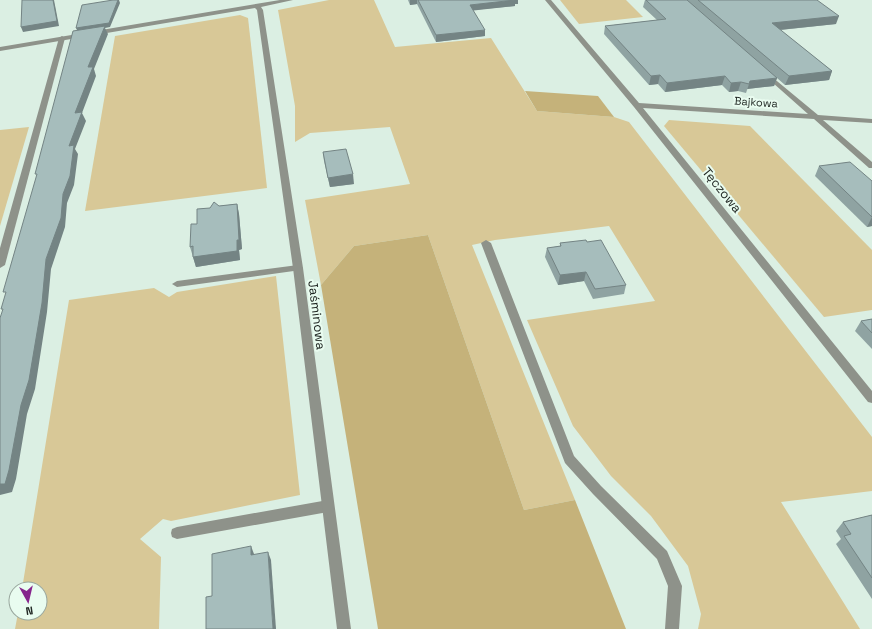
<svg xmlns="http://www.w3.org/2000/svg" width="872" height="629" font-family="'Space Grotesk',sans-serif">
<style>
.green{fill:#d8c897}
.forest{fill:#c5b27a}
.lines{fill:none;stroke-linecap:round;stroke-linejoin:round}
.lane{fill:#8e928a;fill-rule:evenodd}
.street{fill:#8e928a;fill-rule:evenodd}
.wall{fill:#8fa3a2}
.shaded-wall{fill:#748484}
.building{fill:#a6bdbc;stroke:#748484}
.labels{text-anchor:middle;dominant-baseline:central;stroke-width:4;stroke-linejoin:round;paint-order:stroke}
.far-street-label{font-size:11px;fill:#212824;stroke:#e9fcf0}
.street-label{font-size:13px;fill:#212824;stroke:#e9fcf0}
</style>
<rect width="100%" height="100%" fill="#dbefe3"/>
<g class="green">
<path d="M329 0H374L395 47 491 38 537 111 614 117 629 122 872 437V491L781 502 860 629H698L701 614 688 566 651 516 611 476 573 426 527 320 655 301 609 226 495 240 472 245 575 500 524 510 428 235 354 246 321 285 305 200 410 184 390 127 310 133 295 142V106L278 10Z"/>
<path d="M560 0H626L643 17 579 24Z"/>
<path d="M240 15 248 18 267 188 85 211 115 36Z"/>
<path d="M669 120 750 126 872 250V310L824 317 664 126Z"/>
<path d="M29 127 0 226V130Z"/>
<path d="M276 276 300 495 171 521 163 519 140 539 161 557 159 629H15L18 613H40V589H22L69 300 154 288 169 297 177 292Z"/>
</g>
<g class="forest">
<path d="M525 91 598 96 614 117 537 111Z"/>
<path d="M428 235 524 510 575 500 626 629H378L321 285 354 246Z"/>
</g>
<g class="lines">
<g class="lane">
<path d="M62 36 65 38 5 265 0 268V248L59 38Z"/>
<path d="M486 240 491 243 574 456 601 486 667 551 682 586 679 629H665L668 586 657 559 593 494 565 463 481 243Z"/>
<path d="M298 265 301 266 303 268 301 270 177 287 172 284 177 281Z"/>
<path d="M328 500 332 502 334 506 332 510 328 512 177 539 172 537 171 533 172 529 177 527Z"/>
</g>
<g class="street">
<path d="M280 0H293L261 7 263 10 303 268 351 629H337L293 268 257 10 255 8 0 51V47Z"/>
<path d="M545 0H551L639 103 808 114 764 75V73L766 72 818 115 872 119V123L823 120 872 162V168H869L814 119 643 108 872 391V403L868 402 634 107Z"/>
</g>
</g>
<g class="wall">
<path d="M408 0H518V4H515V6L473 10 485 36 436 42 417 4 410 5Z"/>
<path d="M645 0H817L836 24 780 30 832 71 829 80 785 85 777 78 774 86 747 89 746 93 738 91 729 92 722 85 665 92 658 84 649 85 604 34 605 26 657 20 643 7Z"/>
<path d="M323 152 354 184 330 187 324 161Z"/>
<path d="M819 166 872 181V226L867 227 815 176Z"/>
<path d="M237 204 239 214 242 249 239 250 240 260 196 267 190 247 197 224 219 206Z"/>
<path d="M587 242 626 285 624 294 593 299 584 281 558 285 545 257 547 248 560 246V243Z"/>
<path d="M872 319V349L855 331 861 321Z"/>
<path d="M872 515V599L836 544 841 539 836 531 843 522Z"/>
</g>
<g class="shaded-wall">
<path d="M53 0H54L59 26 23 32 21 27Z"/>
<path d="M118 0H119L120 3 110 27 105 28 108 34 94 69 96 76 82 113 86 121 75 149 78 154 74 185 67 203 65 227 51 269 47 312 35 389 27 414 16 479 12 492 0 495V484L46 259 63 194 69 146 75 113 78 32 76 28Z"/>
<path d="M410 0H417V4L410 5Z"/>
<path d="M514 0H518V4H515V6L469 11 470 5Z"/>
<path d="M839 16 836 24 769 31 772 23Z"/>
<path d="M485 30V36L436 42V35Z"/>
<path d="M832 71 829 80 785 85 789 76Z"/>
<path d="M660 75 658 84 649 85 651 76Z"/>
<path d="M725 76 722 85 665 92 667 83Z"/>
<path d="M777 78 774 86 747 89 746 93 750 81Z"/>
<path d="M741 82 738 91 729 92 731 83Z"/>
<path d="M353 174 354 184 330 187 328 178Z"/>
<path d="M237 204 239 214 242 249 239 250 240 260 196 267 193 257Z"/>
<path d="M872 217V226L867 227Z"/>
<path d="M586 272 584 281 558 285 560 275Z"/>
<path d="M251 546 254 554 255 563 251 555Z"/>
<path d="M268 552 271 560 276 629H273Z"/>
</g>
<g class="building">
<path d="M22 0H53L57 21 21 27Z"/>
<path d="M113 0H118L109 23 76 28 82 5Z"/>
<path d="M418 0H515L470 5 485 30 436 35Z"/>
<path d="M646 0H687L777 78 750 81 749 84 741 82 731 83 725 76 667 83 660 75 651 76 605 26 666 19Z"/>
<path d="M698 0H817L839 16 772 23 832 71 789 76Z"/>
<path d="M105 26 88 67H93L75 113 82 112 69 146 74 145 70 176 63 194 61 218 46 259 42 303 29 380 21 405 9 470 5 484H0V318L3 309H1L6 292H3L37 174H35L73 31Z"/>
<path d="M346 149 353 174 328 178 323 152Z"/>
<path d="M850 162 872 181V217L819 166Z"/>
<path d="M214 202 219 206 237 204 239 240H237V251L193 257V246L190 247 191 224H197V209L210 208Z"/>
<path d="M586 240 587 242 601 240 626 285 595 289 586 272 560 275 547 248 561 246 560 243Z"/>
<path d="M872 319V333L861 321Z"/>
<path d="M872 515V578L844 536 851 534 843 522Z"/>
<path d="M251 546V555L268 552 273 629H206V597L212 596V554Z"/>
</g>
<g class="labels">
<g class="far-street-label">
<text transform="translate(756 102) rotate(4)">Bajkowa</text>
</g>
<g class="street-label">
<text transform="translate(722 190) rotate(51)">Tęczowa</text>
<text transform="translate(317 315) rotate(83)">Jaśminowa</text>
</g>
</g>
<g transform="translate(28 601) rotate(172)"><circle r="19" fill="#e9fcf0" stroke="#99a79e"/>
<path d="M0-3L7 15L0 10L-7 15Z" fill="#86248d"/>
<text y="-6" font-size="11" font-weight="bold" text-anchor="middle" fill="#212824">N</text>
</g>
</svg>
